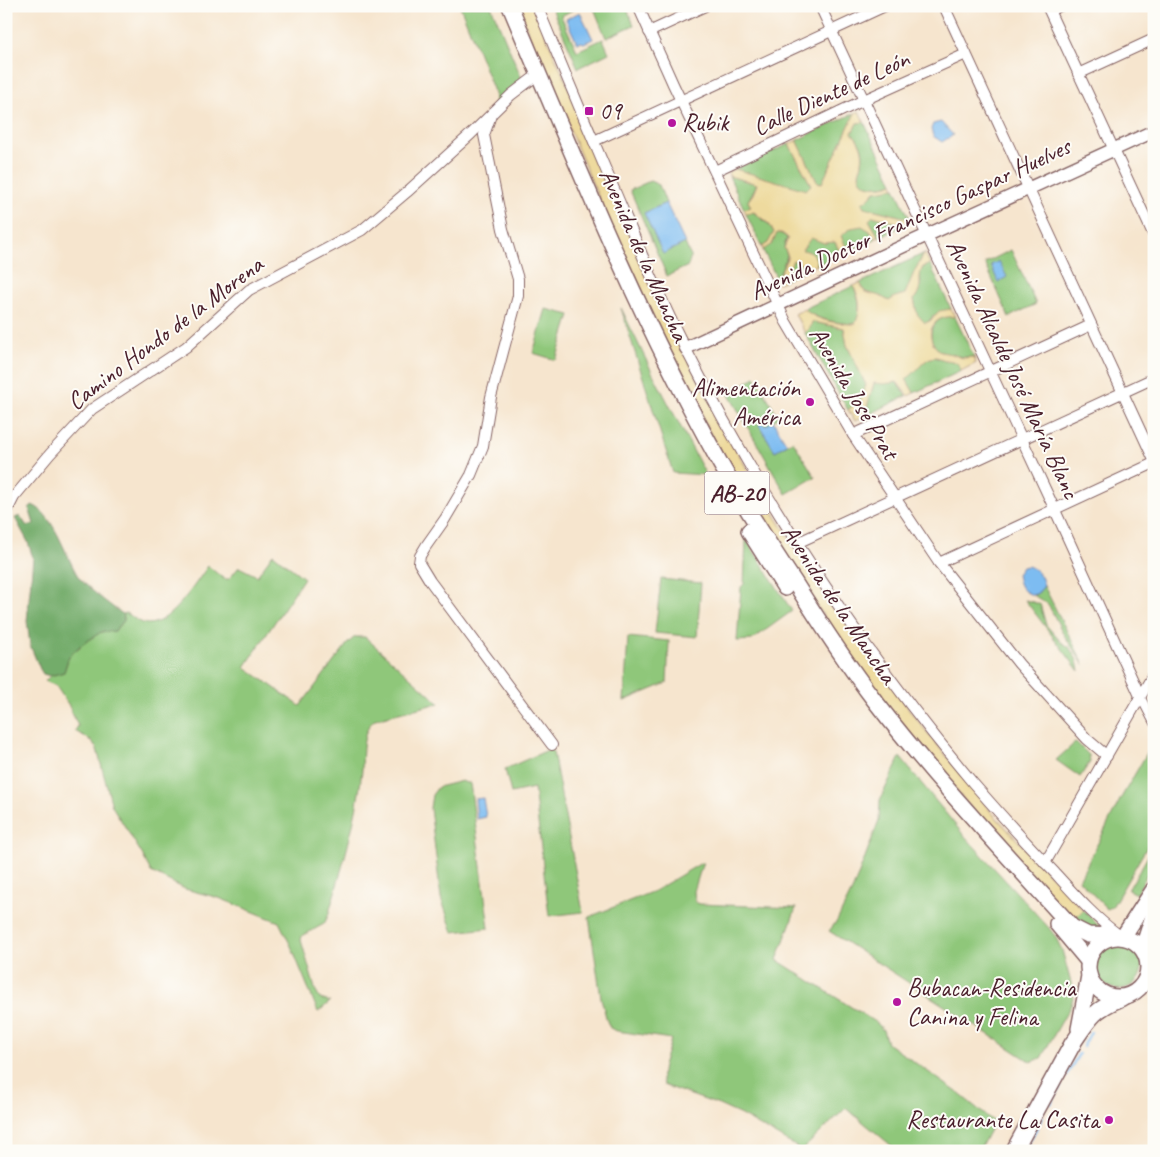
<svg xmlns="http://www.w3.org/2000/svg" width="1160" height="1157" font-family="Caveat,sans-serif">
<style>
.green{fill:#8fc77a;stroke:#6c7352}
.forest{fill:#73ac6a;stroke:#5e664a}
.sand{fill:#eeda9e;stroke:#9c7c64}
.water{fill:#7dbcf1;stroke:#646e8e}
.lines{fill:none;stroke-linecap:round;stroke-linejoin:round}
.stream{stroke:#7dbcf1;stroke-width:2.5}
.pedestrian-casing{stroke:#866464;stroke-width:10}
.minor-casing{stroke:#866464;stroke-width:12}
.tertiary-casing{stroke:#866464;stroke-width:15}
.primary-casing{stroke:#866464;stroke-width:18}
.trunk-casing{stroke:#866464;stroke-width:19}
.pedestrian{stroke:#fff;stroke-width:8}
.minor{stroke:#fff;stroke-width:10}
.tertiary{stroke:#fff;stroke-width:12}
.primary{stroke:#fff;stroke-width:15}
.trunk{stroke:#fff;stroke-width:16}
.poi-dot{fill:#b5179e;stroke:#fdfcf7;stroke-width:2}
.labels{text-anchor:middle;dominant-baseline:central;stroke-width:4;stroke-linejoin:round;paint-order:stroke}
.shield{fill:#fdfcf7;stroke:#806168;stroke-width:1}
.shield-label{font-size:24px;font-weight:bold;fill:#4a1f2b}
.street-label{font-size:25px;fill:#4a1f2b;stroke:#fdfcf7}
.poi-label{font-size:25px;fill:#4a1f2b;stroke:#fdfcf7;text-anchor:start}
</style>
<rect width="100%" height="100%" fill="#fdfcf7"/>
<filter id="ink" filterUnits="userSpaceOnUse"><feTurbulence type="fractalNoise" baseFrequency=".02" numOctaves="2"/><feDisplacementMap in="SourceGraphic" scale="10" xChannelSelector="R" yChannelSelector="G"/><feConvolveMatrix kernelMatrix="1 2 1 2 8 2 1 2 1" color-interpolation-filters="sRGB"/></filter>
<filter id="wash" filterUnits="userSpaceOnUse"><feTurbulence type="fractalNoise" baseFrequency=".0096" numOctaves="4" result="noise"/><feDisplacementMap in="SourceGraphic" scale="20" xChannelSelector="R" yChannelSelector="G"/><feGaussianBlur stdDeviation="1.12" result="paint"/><feColorMatrix in="noise" values="0 0 0 0 0 0 0 0 0 0 0 0 0 0 0 0 0 1.4 0 .05"/><feComposite in="paint" operator="in"/></filter>
<g filter="url(#wash)">
<rect width="100%" height="100%" fill="#f6e5ce"/>
<g class="green">
<path d="M460 6H491L522 79 509 89 500 100 495 104V94Z"/>
<path d="M551 6H580L561 16 577 51 603 39 609 53 578 68Z"/>
<path d="M593 6H626L634 25 606 38Z"/>
<path d="M855 113 822 183 817 182 797 140Z"/>
<path d="M864 122 893 183C883 187 860 190 859 174 859 170 862 166 862 162 865 151 860 141 852 133L857 123Z"/>
<path d="M789 144 811 185 806 191 735 169Z"/>
<path d="M729 176 757 184 748 201 751 207 744 209Z"/>
<path d="M650 181 659 185 666 203 644 213 663 253 685 243 691 257 688 266 667 276 630 190Z"/>
<path d="M891 187 895 188 910 219 864 207 862 203 876 191Z"/>
<path d="M753 212 769 225 774 232 769 242 762 247 746 214Z"/>
<path d="M873 216 905 225 879 237 869 220Z"/>
<path d="M861 225 869 230 875 239 848 251 841 236 851 228Z"/>
<path d="M777 233 782 234 787 238 784 246 787 256 777 279 763 250 772 243Z"/>
<path d="M811 237 824 243 835 242 841 254 817 265 816 259 813 254 801 251Z"/>
<path d="M1011 250 1036 304 1009 317 985 263Z"/>
<path d="M923 254 905 294 889 301 879 296 865 292 860 283Z"/>
<path d="M793 260 800 263 807 269 783 281Z"/>
<path d="M930 264 951 309 934 315 928 322 924 324 917 314 914 299C917 295 921 290 921 284 920 273 918 269 930 264Z"/>
<path d="M853 286C860 300 861 311 856 324 838 323 818 321 804 309Z"/>
<path d="M621 308 653 374 706 475 673 473Z"/>
<path d="M546 309 570 315 556 360 533 353Z"/>
<path d="M950 316 955 317 974 357C966 358 945 355 939 351 924 338 932 318 950 316Z"/>
<path d="M812 322 844 328 847 345 866 385 861 399 848 410 805 333 808 330Z"/>
<path d="M933 357C938 358 941 360 945 361 954 362 958 359 961 371L914 393 906 379 926 360Z"/>
<path d="M755 377 779 417 765 426 759 425 775 451 793 441 815 477 786 494 728 393Z"/>
<path d="M896 382 906 396 864 417 874 383Z"/>
<path d="M746 539 792 611 752 640 737 641 741 587 744 584Z"/>
<path d="M273 554 304 578 245 667 300 706 348 643 355 637H365L439 703 375 719C361 731 363 753 362 770 357 820 342 868 328 916L324 924 302 936 301 940 316 992 320 999 330 1002 318 1012 291 946 279 922 219 898 185 889 151 872 142 854 112 806 97 749 92 741 75 731 78 726 68 704 56 686 45 681 50 676 64 672 69 656 88 640 101 632 115 631 119 625 122 623 124 618 123 614 126 613C131 616 137 621 143 623 167 631 196 582 208 566L224 579H229L239 567 257 576Z"/>
<path d="M661 579 701 583 697 637 655 633Z"/>
<path d="M1044 586 1084 665 1064 635 1048 604 1033 595 1038 593Z"/>
<path d="M1025 600 1040 604 1046 625 1061 642 1069 647 1077 660 1079 671Z"/>
<path d="M628 637 669 641 667 683 624 701Z"/>
<path d="M1154 741V835L1112 907 1107 909 1079 880 1121 798Z"/>
<path d="M1076 742 1089 755 1090 762 1080 777 1056 760Z"/>
<path d="M550 749 553 752 583 912 549 916 534 788 511 793 505 769Z"/>
<path d="M900 757 962 833 1049 928 1055 936 1062 950 1074 994 1071 1005 1041 1058 1031 1062 829 931 837 921 853 889 879 820 880 800Z"/>
<path d="M462 781 466 783H470L489 928 453 932 441 898 430 808 432 795 438 787Z"/>
<path d="M1154 846V863L1136 894 1128 890Z"/>
<path d="M703 862 694 891 695 902 700 904 796 908 777 960 878 1024 883 1030 887 1043 957 1092 994 1122 979 1151H898L846 1108 802 1150 741 1115 719 1105 663 1085C658 1070 668 1055 671 1039L617 1031 610 1028 607 1021 601 998 589 917 654 891Z"/>
<path d="M1083 910 1101 928C1090 932 1083 925 1073 920Z"/>
<circle cx="1119" cy="966" r="23"/>
</g>
<path class="forest" d="M32 505C53 512 66 557 78 576 84 585 113 608 123 614L124 621 119 625 115 631 101 632 80 646 69 656 64 672 50 676 43 674 40 669 30 645 27 621 33 558 28 542 15 518 20 516 27 526 34 524 29 508Z"/>
<g class="sand">
<path d="M517 6H533L685 355 754 482 825 594 914 716 992 813 1083 910 1073 920 980 819 903 726 865 676 790 567 714 441 640 295Z"/>
<path d="M859 111 864 122 857 123 852 133C860 141 864 151 862 162 862 166 859 170 859 174 860 190 883 188 893 183L895 188 875 191 867 200 862 203 864 207 910 219 911 222 905 225 873 216 869 220 879 237 875 239 870 231 862 226 851 228 841 236 848 251 841 254 835 242 824 243 811 238 802 250C811 251 817 256 817 265L807 270 801 264 793 260 784 281 778 283 777 279 788 256 784 248 788 238 783 234 777 233 772 244 763 250 762 247 768 243 774 232 769 224 754 212 746 214 744 209 751 207 748 201 753 194 757 184 729 176 728 172 735 169 806 190 811 185 789 144 797 140 817 182 822 183 855 113Z"/>
<path d="M925 253 930 264 923 267C916 280 925 286 914 299L917 314 925 323 930 321 939 311 951 309 955 317C931 314 922 338 941 352L952 354 963 358 974 357 976 363 961 371C959 362 954 361 946 360 943 360 939 357 935 357 924 357 917 373 906 379L914 393 908 396 897 382 884 384 874 383 864 417 855 421 848 410 861 399 866 385 847 345 844 328 812 322 810 328 805 333 795 314 804 309C817 321 838 324 855 324 861 311 861 299 853 286L860 283 865 292 880 296 889 301 895 297 905 294 915 270Z"/>
</g>
<g class="water">
<path d="M580 12 593 39 584 43 581 42 577 43 566 19Z"/>
<path d="M941 122 953 135 942 142 933 136 931 129 933 124Z"/>
<path d="M666 203 685 243 663 254 644 213Z"/>
<path d="M999 261 1007 277 998 282 991 265Z"/>
<path d="M773 421 787 444 775 451 759 425 762 422 765 426Z"/>
<path d="M1028 566C1038 570 1042 576 1044 586L1038 593 1033 595C1021 591 1019 586 1017 574L1022 567Z"/>
<path d="M483 798 486 817 477 819 475 799Z"/>
</g>
<g class="lines">
<g class="stream">
<path d="M1083 1047 1091 1032"/>
<path d="M1066 1076 1079 1054"/>
<path d="M1051 1104 1061 1086"/>
<path d="M1024 1151 1043 1117"/>
</g>
</g>
</g>
<g filter="url(#ink)">
<g class="lines">
<defs>
<g id="pedestrian">
<path d="M1050 12 1062 6"/>
<path d="M1140 696 1154 723"/>
</g>
<g id="minor">
<path d="M537 6C563 69 590 133 617 196 637 243 657 292 680 338 761 497 858 646 973 783 1000 814 1027 844 1055 873 1075 895 1095 918 1119 935"/>
<path d="M638 6 673 84 786 322 853 435 939 563 1019 664 1087 739 1107 756"/>
<path d="M820 6 1054 508 1140 696"/>
<path d="M944 6 1154 460"/>
<path d="M1047 6 1154 236"/>
<path d="M649 32 705 6"/>
<path d="M1078 74 1154 39"/>
<path d="M491 115 484 135 503 229 518 279V296L491 397 483 446 471 475 445 519 426 546 420 556 419 563 430 581 552 745"/>
<path d="M594 141 885 6"/>
<path d="M715 171 864 100 966 54"/>
<path d="M853 435 1091 325"/>
<path d="M6 513 14 497 50 454 92 409 186 347 249 290 362 230 407 192 471 134 511 95 532 79"/>
<path d="M797 543 1154 378"/>
<path d="M939 563 1154 463"/>
<path d="M1045 863 1154 673"/>
</g>
<path id="tertiary" d="M686 348 912 242 1154 131"/>
<g id="primary">
<path d="M510 6C575 160 638 316 720 463 743 504 769 544 795 583 820 623 846 663 875 701 936 780 1005 853 1072 927L1088 935 1116 936"/>
<path d="M749 531 785 588"/>
<path d="M1057 924 1088 961"/>
<circle cx="1118" cy="967" r="30"/>
<path d="M1123 937 1154 889"/>
<path d="M1145 953V941L1154 913"/>
<path d="M1079 1029 1089 976"/>
<path d="M1073 1043C1090 1018 1093 1010 1122 998"/>
</g>
<path id="trunk" d="M1014 1151 1073 1043"/>
</defs>
<use href="#pedestrian" class="pedestrian-casing"/>
<use href="#minor" class="minor-casing"/>
<use href="#tertiary" class="tertiary-casing"/>
<use href="#primary" class="primary-casing"/>
<use href="#trunk" class="trunk-casing"/>
<use href="#pedestrian" class="pedestrian"/>
<use href="#minor" class="minor"/>
<use href="#tertiary" class="tertiary"/>
<use href="#primary" class="primary"/>
<use href="#trunk" class="trunk"/>
</g>
</g>
<g class="poi-dot">
<rect x="584" y="106" width="10" height="10" rx="2.5"/>
<circle cx="672" cy="123" r="5"/>
<circle cx="810" cy="402" r="5"/>
<circle cx="897" cy="1002" r="5"/>
<circle cx="1109" cy="1120" r="5"/>
</g>
<g class="labels">
<rect class="shield" x="704.5" y="471.5" width="65" height="43" rx="4"/>
<g class="shield-label">
<text x="737" y="493">AB-20</text>
</g>
<g class="street-label">
<text transform="translate(831 93) rotate(-25)">Calle Diente de León</text>
<text transform="translate(910 219) rotate(-25)">Avenida Doctor Francisco Gaspar Huelves</text>
<text transform="translate(644 255) rotate(66)">Avenida de la Mancha</text>
<text transform="translate(165 333) rotate(-37)">Camino Hondo de la Morena</text>
<text transform="translate(1013 369) rotate(65)">Avenida Alcalde José María Blanc</text>
<text transform="translate(854 393) rotate(59)">Avenida José Prat</text>
<text transform="translate(839 604) rotate(56)">Avenida de la Mancha</text>
</g>
<g class="poi-label">
<text x="599" y="111">09</text>
<text x="682" y="123">Rubik</text>
<text x="800" y="388" text-anchor="end">Alimentación<tspan x="800" dy="29">América</tspan></text>
<text x="907" y="988">Bubacan-Residencia<tspan x="907" dy="29">Canina y Felina</tspan></text>
<text x="1099" y="1120" text-anchor="end">Restaurante La Casita</text>
</g>
</g>
<rect width="1160" height="1157" fill="none" stroke="#fdfcf7" stroke-width="25"/>
</svg>
